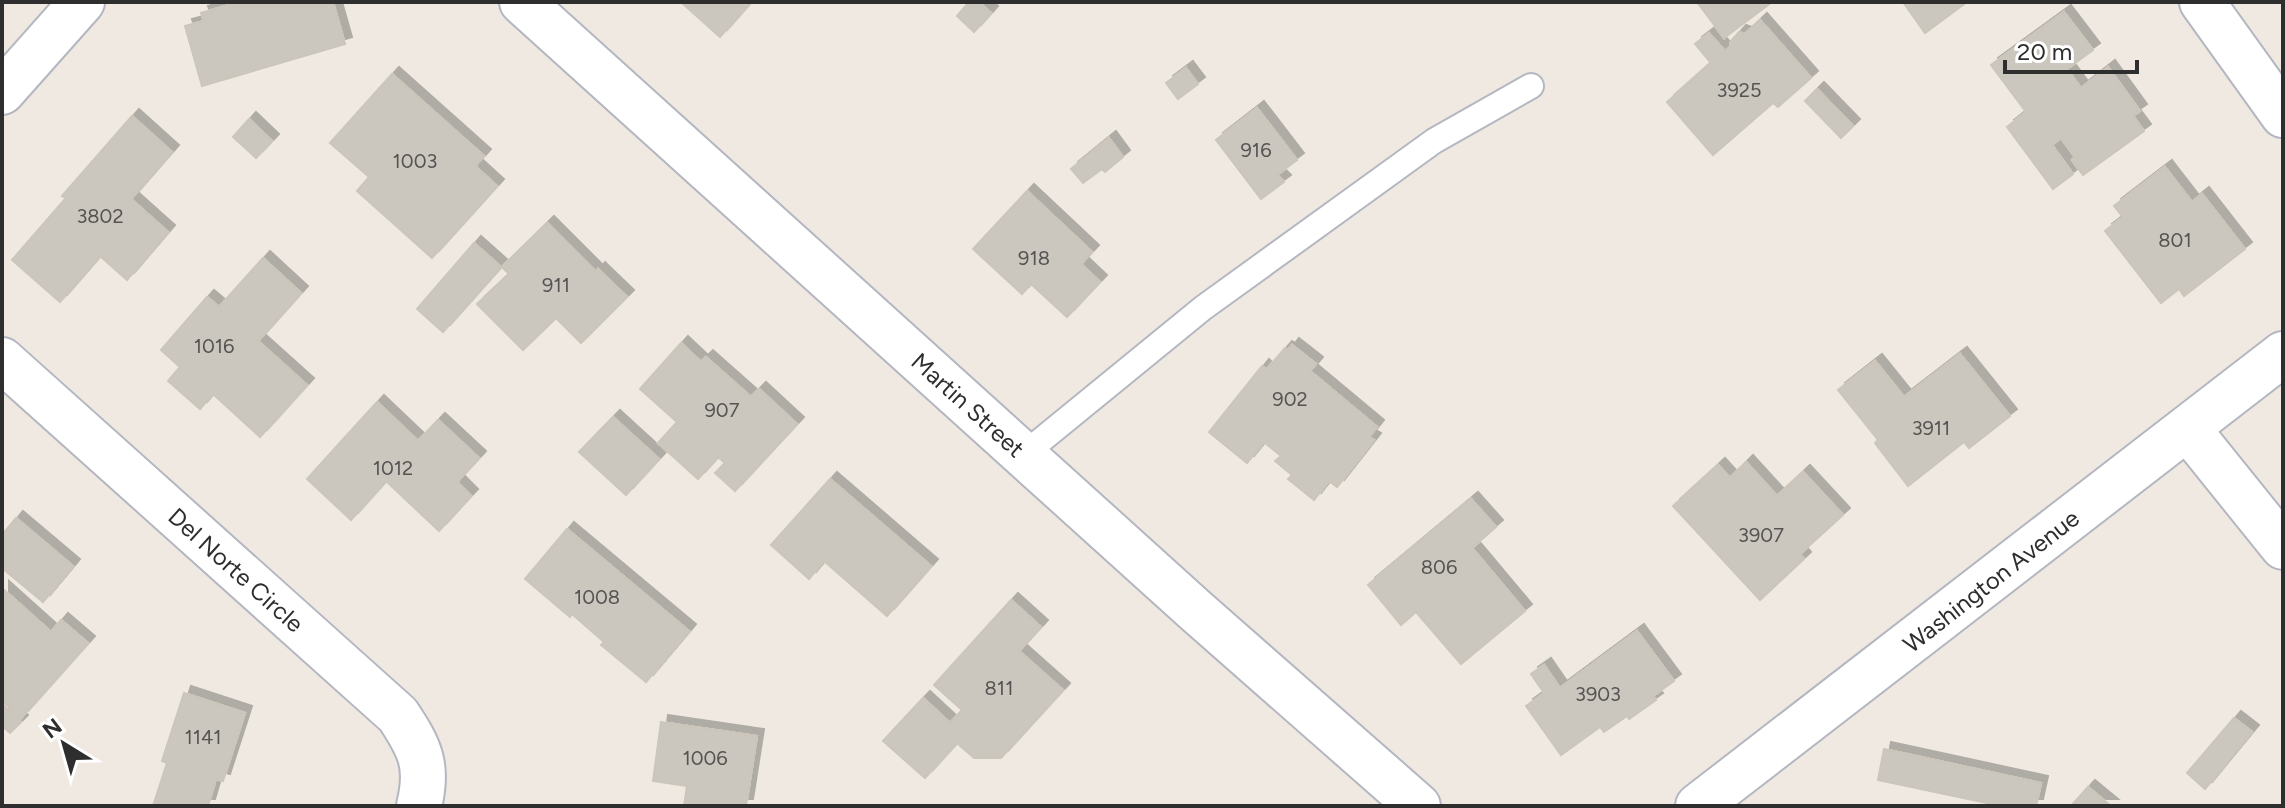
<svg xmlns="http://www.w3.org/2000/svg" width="2285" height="808" font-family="Figtree,sans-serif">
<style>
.building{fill:#cbc7bf;stroke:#cbc5ba;stroke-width:2;filter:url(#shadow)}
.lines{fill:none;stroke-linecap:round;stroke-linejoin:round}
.service-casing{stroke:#b4b7c1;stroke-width:28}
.minor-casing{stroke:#b4b7c1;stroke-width:48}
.tertiary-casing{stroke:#b4b7c1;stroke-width:48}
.service{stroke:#fff;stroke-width:24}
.minor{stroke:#fff;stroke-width:44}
.tertiary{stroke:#fff;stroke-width:44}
.labels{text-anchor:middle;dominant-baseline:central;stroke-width:8;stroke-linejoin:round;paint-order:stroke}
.number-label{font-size:20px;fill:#555452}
.street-label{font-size:24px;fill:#2e2e2e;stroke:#fff}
</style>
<defs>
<filter id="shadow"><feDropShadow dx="7" dy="-7" stdDeviation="0" flood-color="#0004"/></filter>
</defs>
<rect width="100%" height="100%" fill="#efe9e1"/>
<g class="building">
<path d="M239 2H333L345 44 202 86 185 26 204 21 201 13Z"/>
<path d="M681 2H751L720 37Z"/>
<path d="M969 2H979L991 13 974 32 957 16Z"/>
<path d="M1697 2H1772L1724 38Z"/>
<path d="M1903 2H1967L1925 33Z"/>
<path d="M2064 12 2093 50 2067 69 2081 88 2108 67 2140 111 2133 116 2144 131 2083 175 2072 160 2075 157 2061 138 2052 145 2073 174 2053 189 2007 127 2026 112 1991 65Z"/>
<path d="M1760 20 1811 78 1778 107 1773 103 1713 155 1667 102 1711 63 1695 44 1709 33 1725 51 1730 47 1731 41 1739 32 1745 34Z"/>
<path d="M1186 68 1198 84 1178 99 1166 83Z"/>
<path d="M392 74 484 156 475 166 497 186 432 258 357 191 369 177 330 143Z"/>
<path d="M1817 89 1853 126 1841 138 1805 101Z"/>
<path d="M1257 108 1297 160 1277 175 1284 182 1261 199 1216 140Z"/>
<path d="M132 116 172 152 131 199 168 232 127 280 100 256 60 302 12 260 66 198 62 196Z"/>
<path d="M249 119 272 141 256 158 233 137Z"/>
<path d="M1109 138 1123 157 1105 172 1102 169 1083 183 1071 169Z"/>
<path d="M2165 167 2192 202 2202 194 2245 249 2184 296 2179 289 2161 303 2105 231 2123 217 2114 206Z"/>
<path d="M1027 191 1092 252 1081 264 1100 282 1067 317 1031 284 1022 294 973 249Z"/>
<path d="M547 223 596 272 598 269 627 297 581 343 556 318 523 350 477 304 509 274 502 267Z"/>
<path d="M474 243 501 267 443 332 417 309Z"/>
<path d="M263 258 301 293 258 341 307 385 260 437 213 394 200 409 168 381 180 367 161 350 207 297 219 307Z"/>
<path d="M681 343 701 362 706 357 751 397 759 389 797 424 735 491 715 473 725 463 718 457 698 479 658 443 677 422 640 389Z"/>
<path d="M1292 345 1316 364 1310 371 1377 427 1369 437 1374 440 1337 487 1329 481 1314 500 1288 479 1292 475 1275 461 1281 456 1264 442 1247 463 1209 432 1262 366 1266 370 1285 348 1288 350Z"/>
<path d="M1960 354 2010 416 1969 448 1964 442 1908 486 1875 443 1878 440 1838 390 1875 361 1904 397Z"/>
<path d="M377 402 418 441 438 420 479 458 457 482 471 496 439 531 386 481 351 520 307 479Z"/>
<path d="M613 417 659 459 626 495 579 452Z"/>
<path d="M1746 462 1777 496 1803 472 1843 515 1800 554 1804 559 1760 600 1673 506 1718 465 1730 478Z"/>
<path d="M830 479 931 566 887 616 824 561 809 579 771 545Z"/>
<path d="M1471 499 1496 527 1472 548 1525 611 1461 664 1416 612 1401 625 1368 585Z"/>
<path d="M16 518 73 566 43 602 2 568V535Z"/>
<path d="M567 529 689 631 646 682 601 645 604 642 572 614 570 617 525 579Z"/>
<path d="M2 588 51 632 61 620 88 643 21 718 2 701Z"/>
<path d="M1011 600 1041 627 1019 651 1063 690 1001 758H974L957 743 925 778 883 741 923 698 950 723 962 710 934 685Z"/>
<path d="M1637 631 1674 681 1653 696 1656 700 1629 719 1627 716 1604 732 1600 727 1561 755 1526 706 1544 693 1531 674 1544 665 1560 688Z"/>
<path d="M184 693 245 713 223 781 216 779 208 806H153L167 763 162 761Z"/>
<path d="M2 704 21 722 10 733 2 726Z"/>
<path d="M2234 718 2252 732 2205 789 2187 773Z"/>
<path d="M661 722 757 736 746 806H684L687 786 653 781Z"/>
<path d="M1884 749 2041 783 2036 806H2001L1878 780Z"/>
<path d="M2088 787 2111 806H2071Z"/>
</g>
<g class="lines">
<defs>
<path id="service" d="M1023 455 1203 308 1434 141 1531 86"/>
<g id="minor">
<path d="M2202 2 2283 115"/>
<path d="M2 92 82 2"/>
<path d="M2 360 398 715C420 748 429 766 419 806"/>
<path d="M2188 429 2283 547"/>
</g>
<g id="tertiary">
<path d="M522 2 1195 610 1418 806"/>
<path d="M1698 806 2283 354"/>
</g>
</defs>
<use href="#service" class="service-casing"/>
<use href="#minor" class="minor-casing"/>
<use href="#tertiary" class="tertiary-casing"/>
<use href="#service" class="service"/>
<use href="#minor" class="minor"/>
<use href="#tertiary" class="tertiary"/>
</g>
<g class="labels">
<g class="number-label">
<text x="1739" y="90">3925</text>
<text x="1256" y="150">916</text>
<text x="415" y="161">1003</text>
<text x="100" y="216">3802</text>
<text x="2175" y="240">801</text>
<text x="1034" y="258">918</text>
<text x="556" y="285">911</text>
<text x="214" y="346">1016</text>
<text x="1290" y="399">902</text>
<text x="722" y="410">907</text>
<text x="1931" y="428">3911</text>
<text x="393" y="468">1012</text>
<text x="1761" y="535">3907</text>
<text x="1439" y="567">806</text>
<text x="597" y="597">1008</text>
<text x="999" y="688">811</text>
<text x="1598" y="694">3903</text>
<text x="203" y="737">1141</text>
<text x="705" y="758">1006</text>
</g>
<g class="street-label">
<text transform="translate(968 405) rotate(42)">Martin Street</text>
<text transform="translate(236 570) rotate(42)">Del Norte Circle</text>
<text transform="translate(1991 581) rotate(-38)">Washington Avenue</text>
</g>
</g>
<rect width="2285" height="808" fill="none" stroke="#2e2e2e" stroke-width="8"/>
<g transform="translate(64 744) rotate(323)" stroke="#ffffff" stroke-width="6" paint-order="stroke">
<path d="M0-6L14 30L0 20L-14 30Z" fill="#2e2e2e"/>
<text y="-12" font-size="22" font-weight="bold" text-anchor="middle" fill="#2e2e2e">N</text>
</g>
<path d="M2005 60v12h132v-12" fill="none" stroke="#2e2e2e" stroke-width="4"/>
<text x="2017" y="60" font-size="24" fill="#2e2e2e" stroke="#ffffff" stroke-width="6" paint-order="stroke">20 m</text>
</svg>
